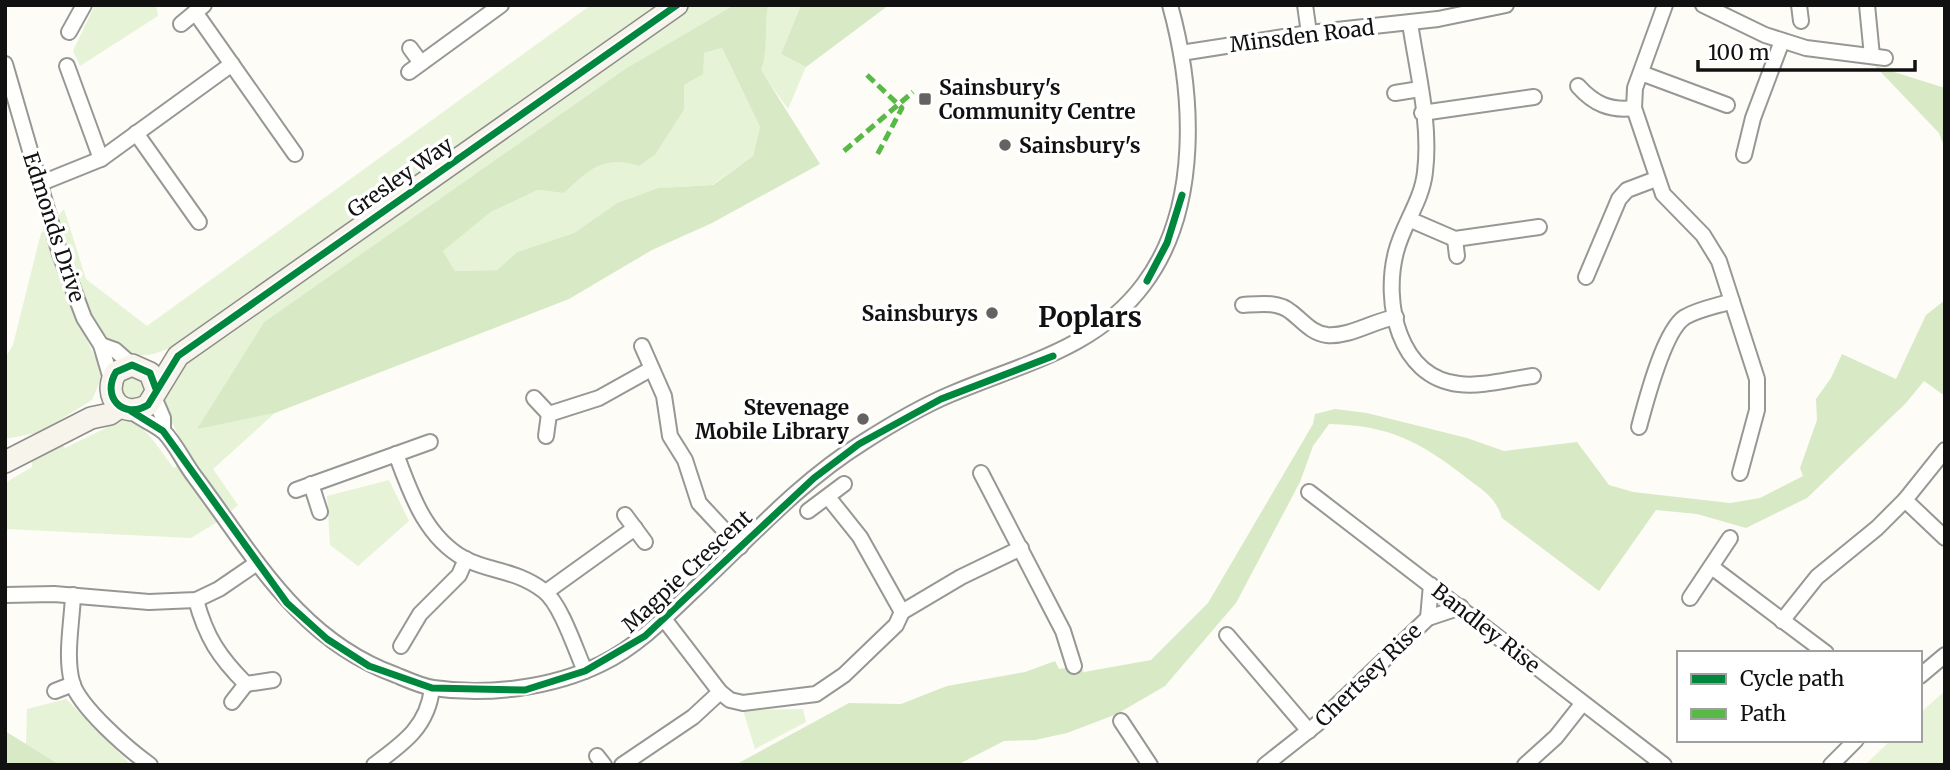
<svg xmlns="http://www.w3.org/2000/svg" width="1950" height="770" font-family="Merriweather,serif">
<style>
.green{fill:#e7f3d7}
.forest{fill:#d8eac5;fill-rule:evenodd}
.lines{fill:none;stroke-linecap:round;stroke-linejoin:round}
.street-casing{stroke:#979795;stroke-width:18}
.secondary-casing{stroke:#8e8d8b;stroke-width:24}
.street{stroke:#fffffe;stroke-width:14}
.secondary{stroke:#f6f4eb;stroke-width:21}
.quiet{stroke:#58b947;stroke-width:5;stroke-dasharray:10 5;stroke-linecap:butt}
.cycleway-casing{stroke:#fff;stroke-width:11}
.cycleway{stroke:#00873e;stroke-width:7}
.poi-dot{fill:#646362;stroke:#fff;stroke-width:2.5}
.labels{text-anchor:middle;dominant-baseline:central;stroke-width:7;stroke-linejoin:round;paint-order:stroke}
.street-label{font-size:21px;fill:#111;stroke:#fff}
.poi-label{font-size:21px;font-weight:bold;fill:#111;stroke:#fff;text-anchor:start}
.district-label{font-size:28px;font-weight:bold;fill:#111;stroke:#fff}
</style>
<rect width="100%" height="100%" fill="#fdfcf7"/>
<g class="green">
<path d="M95 5H156L158 16 80 66 73 51Z"/>
<path d="M591 5H660L209 323C191 334 168 353 147 355 91 361 70 255 58 216L64 209 86 279 147 326Z"/>
<path d="M692 5H734L625 69 264 322 198 428 275 413 213 469 238 505 230 512C215 491 161 419 165 396 167 384 182 369 188 358L605 63Z"/>
<path d="M768 5H801L781 54 806 67 788 109 760 70C769 50 764 27 768 5Z"/>
<path d="M722 48 760 127 753 156 712 185 658 188 617 203 574 233 517 252 497 270 455 271 443 251 491 212 538 190 564 193C590 169 603 155 639 166L655 155 684 110V85L704 53Z"/>
<path d="M46 228 71 306 97 361 101 379 92 400 50 426 52 430 5 439V358L13 345 41 233Z"/>
<circle cx="133" cy="387" r="11"/>
<path d="M119 419C146 421 157 448 174 468L178 465 219 521 191 538 5 529V483L32 467V461L62 444 65 448 106 428 104 424Z"/>
<path d="M389 480 409 521 358 566 330 545 327 496Z"/>
<path d="M1945 691V765H1865L1891 740H1920V713Z"/>
<path d="M66 699 131 765H60L26 744 27 709Z"/>
<path d="M803 709 806 722 755 749 743 710Z"/>
</g>
<g class="forest">
<path d="M734 5H768C764 28 769 49 761 70L820 164 712 223 652 250 569 299 275 413 197 429 264 322 625 69ZM722 48 760 127 753 156 713 185 658 188 617 203 574 233 517 252 497 270 455 271 443 251 491 212 538 190 564 193C590 169 603 155 639 166L655 155 684 110V85L703 74 704 53Z"/>
<path d="M801 5H889L806 67 781 54Z"/>
<path d="M1875 66 1945 88V149L1939 133Z"/>
<path d="M1945 300V396L1924 381 1906 403 1807 498 1746 528 1697 514 1656 510 1599 591 1502 518C1496 498 1484 491 1468 479 1421 442 1389 425 1329 424L1313 446 1300 482 1236 603 1165 686 1117 714 1067 733 1035 740 1004 741 957 765H735L849 703 901 704 947 686 1025 672 1055 661 1059 669 1076 666 1084 672 1151 660 1208 603 1313 424 1315 414 1335 409 1367 413 1467 438 1504 451 1577 442 1609 485 1633 492 1730 503 1760 498 1803 476 1800 468 1817 420 1816 399 1831 378 1842 354 1896 379 1926 315Z"/>
<path d="M5 731 60 765H5Z"/>
</g>
<g class="lines">
<defs>
<g id="street">
<path d="M1305 5 1309 33"/>
<path d="M1665 5 1635 88 1634 108 1663 194 1703 235 1719 261 1757 379V410L1740 473"/>
<path d="M1703 5 1765 35 1806 48 1885 58"/>
<path d="M1799 5 1801 21"/>
<path d="M1867 5 1872 56"/>
<path d="M195 12 295 154"/>
<path d="M1410 23C1417 71 1431 123 1425 172 1422 201 1403 224 1396 252 1383 302 1398 377 1459 384 1482 387 1509 379 1533 376"/>
<path d="M181 24 204 5"/>
<path d="M69 32 84 5"/>
<path d="M410 48 421 63"/>
<path d="M1181 53 1309 33 1438 19 1506 5"/>
<path d="M5 64 60 254 84 318 101 345 111 379"/>
<path d="M67 66 101 159"/>
<path d="M409 72 501 5"/>
<path d="M1641 73 1727 105"/>
<path d="M1578 86C1594 104 1610 111 1634 108"/>
<path d="M1395 93 1420 89"/>
<path d="M1422 113 1534 97"/>
<path d="M136 133 199 222"/>
<path d="M1744 155 1753 118 1782 41"/>
<path d="M39 184 101 159 232 64"/>
<path d="M1411 220 1455 239 1539 227"/>
<path d="M1455 239 1457 256"/>
<path d="M1586 277 1619 199 1627 190 1656 179"/>
<path d="M1243 305C1259 304 1278 301 1291 312 1303 321 1311 333 1327 335 1350 337 1373 321 1396 317"/>
<path d="M101 345 115 350 132 365"/>
<path d="M642 346 664 396 670 436 685 460 699 503 740 547"/>
<path d="M154 397 163 418V431"/>
<path d="M534 398 549 414 599 398 651 369"/>
<path d="M131 411C141 419 155 424 164 432 176 444 184 463 195 477 254 556 299 640 396 675 408 680 421 686 433 688 487 696 552 688 601 664 636 647 664 619 692 592 747 541 798 483 862 443 890 425 920 407 951 394 1021 364 1096 349 1144 284 1201 208 1194 92 1170 5"/>
<path d="M1639 427C1646 401 1664 330 1685 317 1699 309 1717 306 1732 301"/>
<path d="M546 436 549 414"/>
<path d="M396 454C411 494 425 537 465 559 491 572 517 570 544 591 561 604 576 651 585 671"/>
<path d="M981 473 1063 631 1074 666"/>
<path d="M311 484 320 512"/>
<path d="M296 490 430 442"/>
<path d="M1309 492 1664 765"/>
<path d="M828 497 860 537 902 612"/>
<path d="M1905 500 1945 538"/>
<path d="M808 511 844 484"/>
<path d="M625 515 645 542"/>
<path d="M1713 568 1826 653"/>
<path d="M546 592 635 528"/>
<path d="M5 595 54 594 149 602 196 600 219 589 257 563"/>
<path d="M73 595C72 623 65 655 72 682 79 707 129 750 150 765"/>
<path d="M1690 598 1730 538"/>
<path d="M196 600C206 637 219 657 246 684L273 680"/>
<path d="M1428 618 1431 585"/>
<path d="M1782 621 1817 577 1877 528 1905 500 1945 450"/>
<path d="M1227 635 1309 731"/>
<path d="M401 646 420 614 459 575 466 559"/>
<path d="M1920 676 1945 655"/>
<path d="M55 691 73 684"/>
<path d="M720 692 730 700 743 703 816 694 844 675 871 649 896 625 902 612 961 577 1021 548"/>
<path d="M232 702 246 684"/>
<path d="M1121 721 1150 765"/>
<path d="M597 756 604 765"/>
<path d="M374 765C404 743 428 726 432 688"/>
<path d="M622 765 693 717 720 692 664 619"/>
<path d="M1265 765 1317 724 1428 618 1461 607"/>
<path d="M1525 765 1556 737 1582 704"/>
<path d="M1831 765 1856 740"/>
</g>
<g id="secondary">
<path d="M156 389 150 373 132 365 116 372C101 397 123 420 148 405L178 356 677 5"/>
<path d="M5 462 91 418 110 414 120 407"/>
</g>
</defs>
<use href="#street" class="street-casing"/>
<use href="#secondary" class="secondary-casing"/>
<use href="#street" class="street"/>
<use href="#secondary" class="secondary"/>
<g class="quiet">
<path d="M867 75 902 108 876 157"/>
<path d="M844 151 913 92"/>
</g>
<defs>
<g id="cycleway">
<path d="M1147 281 1167 243 1182 195"/>
<path d="M156 389 150 373 132 365 116 372C101 397 123 420 148 405L178 356 677 5"/>
<path d="M131 411 163 431 287 603 327 639 369 666 432 688 525 690 585 671 645 636 814 478 859 444 941 399 1053 356"/>
</g>
</defs>
<use href="#cycleway" class="cycleway-casing"/>
<use href="#cycleway" class="cycleway"/>
</g>
<g class="poi-dot">
<rect x="918" y="92" width="14" height="14" rx="3.5"/>
<circle cx="1005" cy="145" r="7"/>
<circle cx="992" cy="313" r="7"/>
<circle cx="863" cy="419" r="7"/>
</g>
<g class="labels">
<g class="street-label">
<text transform="translate(1302 36) rotate(-7)">Minsden Road</text>
<text transform="translate(400 177) rotate(-35)">Gresley Way</text>
<text transform="translate(54 227) rotate(72)">Edmonds Drive</text>
<text transform="translate(687 571) rotate(-43)">Magpie Crescent</text>
<text transform="translate(1486 628) rotate(38)">Bandley Rise</text>
<text transform="translate(1368 675) rotate(-44)">Chertsey Rise</text>
</g>
<g class="poi-label">
<text x="939" y="87">Sainsbury's<tspan x="939" dy="24">Community Centre</tspan></text>
<text x="1019" y="145">Sainsbury's</text>
<text x="978" y="313" text-anchor="end">Sainsburys</text>
<text x="849" y="407" text-anchor="end">Stevenage<tspan x="849" dy="24">Mobile Library</tspan></text>
</g>
<g class="district-label">
<text x="1090" y="317">Poplars</text>
</g>
</g>
<rect width="1950" height="770" fill="none" stroke="#111111" stroke-width="14"/>
<rect x="1677" y="651" width="245" height="91" fill="#ffffff" stroke="#a0a0a0" stroke-width="2"/>
<rect x="1691" y="674" width="35" height="10" fill="#00873e" stroke="#a0a0a0" stroke-width="2"/>
<text x="1740" y="686" font-size="21" fill="#111111">Cycle path</text>
<rect x="1691" y="709" width="35" height="10" fill="#58b947" stroke="#a0a0a0" stroke-width="2"/>
<text x="1740" y="721" font-size="21" fill="#111111">Path</text>
<path d="M1698 60v10h217v-10" fill="none" stroke="#111111" stroke-width="3.5"/>
<text x="1708" y="60" font-size="21" fill="#111111" stroke="#ffffff" stroke-width="5" paint-order="stroke">100 m</text>
</svg>
